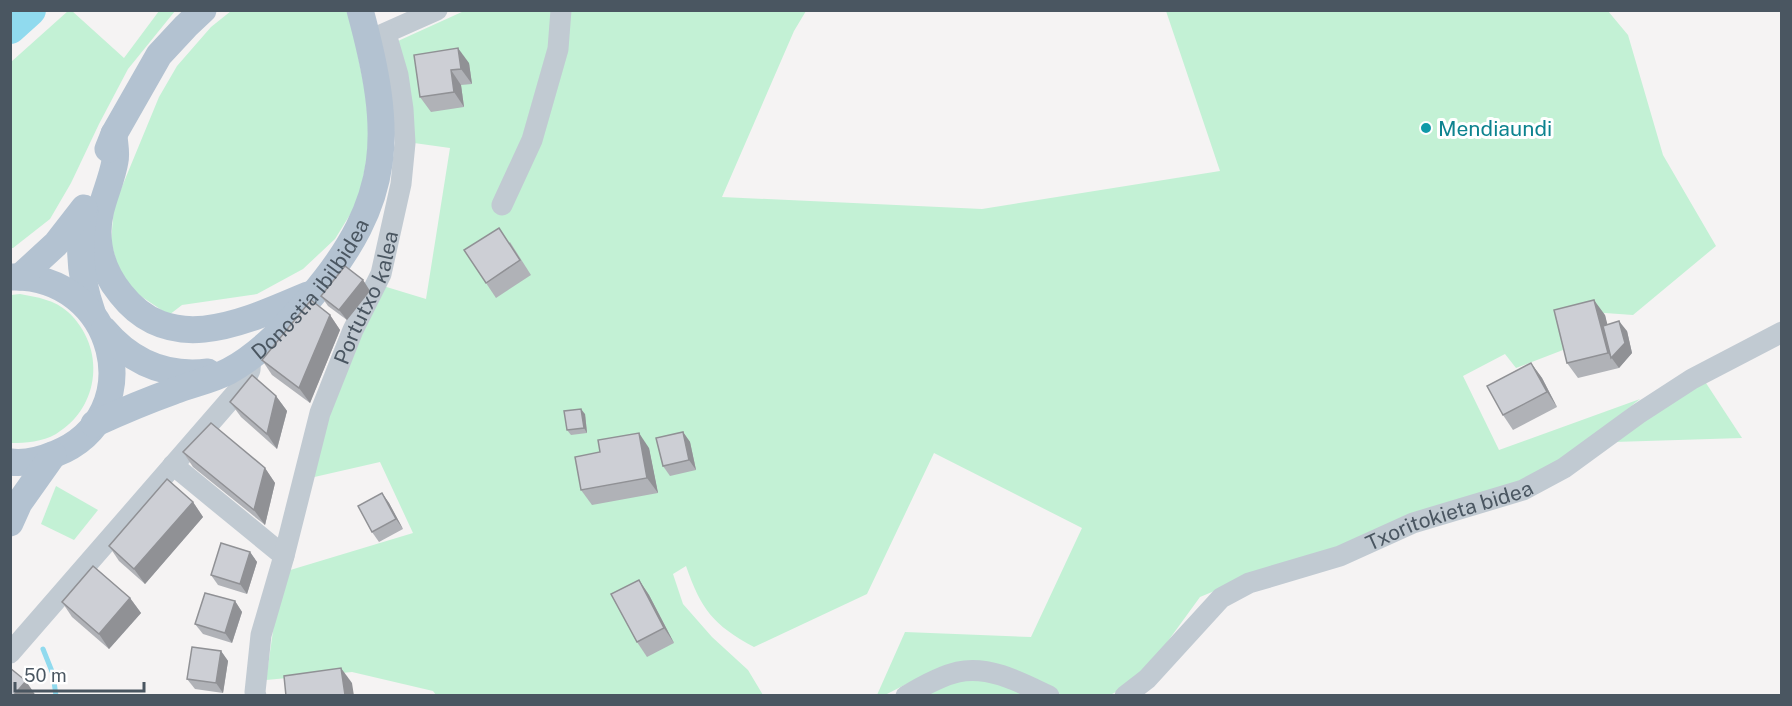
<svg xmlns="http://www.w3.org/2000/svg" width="1792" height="706" font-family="'Public Sans',sans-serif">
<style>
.green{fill:#c3f1d5}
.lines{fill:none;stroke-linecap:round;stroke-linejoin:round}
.stream{stroke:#90daee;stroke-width:5}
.river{stroke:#90daee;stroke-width:32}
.minor{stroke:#c1cad2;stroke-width:21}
.major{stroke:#b3c2d1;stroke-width:27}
.wall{fill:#b0b2b7}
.shaded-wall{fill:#909195}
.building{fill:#cdcfd5;stroke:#909195;stroke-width:1.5}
.culture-dot{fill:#0f9aa8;stroke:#fff;stroke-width:2}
.labels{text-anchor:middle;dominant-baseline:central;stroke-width:6;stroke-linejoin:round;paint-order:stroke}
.culture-label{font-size:21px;fill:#0d838f;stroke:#fff;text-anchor:start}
.street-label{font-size:21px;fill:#4a5661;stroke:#fff}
</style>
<rect width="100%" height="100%" fill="#f5f3f3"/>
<g class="green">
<path d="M68 11H72L124 58 159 11H175L128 69 99 124 71 183 50 219 13 248H11V62Z"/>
<path d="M231 11H349L365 91 370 140 359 200 335 239 303 269 257 294 182 305 169 315 136 293 119 271 111 242 114 206 159 97 177 66 211 27Z"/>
<path d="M464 11H806L794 31 722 197 982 209 1220 171 1166 11H1608L1628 35 1663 155 1716 246 1633 315 1605 313 1559 325 1563 350 1516 368 1505 354 1463 376 1499 450 1640 399 1561 462 1517 484 1341 551 1250 576 1200 597 1152 663 1118 691 1110 695H1062L1030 679 926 674 885 695H877L905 632 1031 637 1082 528 934 453 867 594 754 647C713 625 701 609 686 566L673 574 683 604 712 637 748 670 763 695H436L433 691 352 672 266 680 275 617 287 571 413 533 380 462 310 478 334 387 380 285 426 299 450 148 414 143 398 41Z"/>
<path d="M20 294C37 297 55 300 68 312 106 347 101 407 56 434 42 442 26 443 11 443V295Z"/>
<path d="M1704 380 1742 438 1614 442Z"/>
<path d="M56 486 98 510 74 540 41 524Z"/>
<path d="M960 677H987L1028 696H915Z"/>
</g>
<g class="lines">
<path class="stream" d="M43 649 53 674 56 696"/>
<path class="river" d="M10 28 30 10"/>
<g class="minor">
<path d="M374 38 437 10"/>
<path d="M502 205 532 140 558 49 561 10"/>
<path d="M173 465 284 556"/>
<path d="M10 653 243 385 250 370 251 357"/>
<path id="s1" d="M256 696 255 692 261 635 284 556 320 413 353 330 381 274 401 184 405 143 403 109 398 75 386 34"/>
<path d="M906 696C921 687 940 676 958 672 989 665 1022 683 1049 696"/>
<path id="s2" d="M1125 696 1147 679 1221 598 1249 583 1340 556 1413 523 1523 490 1564 468 1638 414 1692 379 1782 332"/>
</g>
<g class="major">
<path d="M114 134C114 142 117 153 115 161 111 185 98 206 98 232 98 255 107 277 121 294 172 359 248 320 308 295"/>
<path d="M108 149 114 134 159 55 186 26 203 10"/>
<path d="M85 210C77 245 80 278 92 312"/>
<path d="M10 277C117 273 152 416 55 454 41 460 26 464 10 462"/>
<path d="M20 277 56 244 84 208"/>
<path d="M104 330C131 362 166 377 208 372"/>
<path id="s3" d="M94 424C120 412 146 401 174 391 192 384 212 380 229 371 262 353 286 326 310 298 395 199 393 132 360 10"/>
<path d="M10 523 19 503 53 455"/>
</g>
</g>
<g class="wall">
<path d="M414 55 469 63 472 84 461 85 464 107 431 112 420 97Z"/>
<path d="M510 242 531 275 496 298 486 283Z"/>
<path d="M363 280 370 291 347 320 328 306 321 296Z"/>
<path d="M330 315 340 330 310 403 272 375 262 360Z"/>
<path d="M1605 315 1607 325 1627 331 1632 353 1619 368 1578 378 1567 363Z"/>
<path d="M1531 363 1542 378 1557 407 1513 430 1503 415Z"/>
<path d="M276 396 287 411 277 449 241 417 230 402Z"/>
<path d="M585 414 587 433 571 435 567 430Z"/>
<path d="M683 432 690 442 696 470 670 476 663 466Z"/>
<path d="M649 448 658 493 592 505 581 490Z"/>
<path d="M183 452 265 468 275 483 265 525 193 467Z"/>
<path d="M382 493 389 503 403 529 379 542 372 532Z"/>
<path d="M193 502 203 517 145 584 119 561 109 546Z"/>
<path d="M250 552 257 562 247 594 218 585 211 575Z"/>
<path d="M639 580 649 595 674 643 647 657 637 642Z"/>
<path d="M130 598 141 613 109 649 72 617 62 602Z"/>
<path d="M235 601 242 612 232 643 203 634 195 624Z"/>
<path d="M221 651 228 661 223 693 195 689 187 679Z"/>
</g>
<g class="shaded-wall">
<path d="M458 48 469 63 472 84 461 69Z"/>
<path d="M451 70 461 85 464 107 454 92Z"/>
<path d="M363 280 370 291 347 320 339 310Z"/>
<path d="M1594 300 1605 315 1615 354 1619 321 1627 331 1632 353 1619 368 1608 353Z"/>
<path d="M330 315 340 330 310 403 299 388Z"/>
<path d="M1531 363 1542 378 1557 407 1547 392Z"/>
<path d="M276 396 287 411 277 449 267 434Z"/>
<path d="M581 409 585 414 587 433 584 428Z"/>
<path d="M683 432 690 442 696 470 689 460Z"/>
<path d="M639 433 649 448 658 493 647 478Z"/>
<path d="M265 468 275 483 265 525 254 510Z"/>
<path d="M382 493 389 503 403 529 396 519Z"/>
<path d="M193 502 203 517 145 584 134 569Z"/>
<path d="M250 552 257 562 247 594 240 584Z"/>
<path d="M639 580 649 595 674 643 664 628Z"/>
<path d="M130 598 141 613 109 649 99 634Z"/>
<path d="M235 601 242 612 232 643 225 633Z"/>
<path d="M221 651 228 661 223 693 216 683Z"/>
<path d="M341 668 352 683 354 696H345Z"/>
<path d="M26 681 36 696H13Z"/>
</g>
<g class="building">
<path d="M458 48 461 69 451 70 454 92 420 97 414 55Z"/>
<path d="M499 228 520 260 486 283 464 250Z"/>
<path d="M345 266 363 280 339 310 321 296Z"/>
<path d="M311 300 330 315 299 388 262 360Z"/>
<path d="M1594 300 1608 353 1567 363 1554 310Z"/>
<path d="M1619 321 1625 343 1611 358 1603 326Z"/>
<path d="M1531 363 1547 392 1503 415 1487 386Z"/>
<path d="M252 375 276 396 267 434 230 402Z"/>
<path d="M581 409 584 428 567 430 564 411Z"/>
<path d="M211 423 265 468 254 510 183 452Z"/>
<path d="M683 432 689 460 663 466 656 438Z"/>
<path d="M639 433 647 478 581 490 575 457 600 452 598 440Z"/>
<path d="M167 479 193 502 134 569 109 546Z"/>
<path d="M382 493 396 519 372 532 358 506Z"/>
<path d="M221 543 250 552 240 584 211 575Z"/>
<path d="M93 566 130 598 99 634 62 602Z"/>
<path d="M639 580 664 628 637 642 611 594Z"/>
<path d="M205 593 235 601 225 633 195 624Z"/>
<path d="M192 647 221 651 216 683 187 679Z"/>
<path d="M10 668 26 681 13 696H10Z"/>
<path d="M341 668 345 695 286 696 284 676Z"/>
</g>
<circle class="culture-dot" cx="1426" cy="128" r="6"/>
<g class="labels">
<g class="culture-label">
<text x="1438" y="128">Mendiaundi</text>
</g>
<g class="street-label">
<text stroke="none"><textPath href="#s3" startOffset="262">Donostia ibilbidea</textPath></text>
<text stroke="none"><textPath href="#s1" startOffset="416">Portutxo kalea</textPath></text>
<text stroke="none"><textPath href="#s2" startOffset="381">Txoritokieta bidea</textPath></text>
</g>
</g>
<rect width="1792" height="706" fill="none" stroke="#4a5661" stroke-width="24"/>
<path d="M15 682v9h129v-9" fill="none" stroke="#4a5661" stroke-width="3"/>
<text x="24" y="682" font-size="18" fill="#4a5661" stroke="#ffffff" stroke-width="4.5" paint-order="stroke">50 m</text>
</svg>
